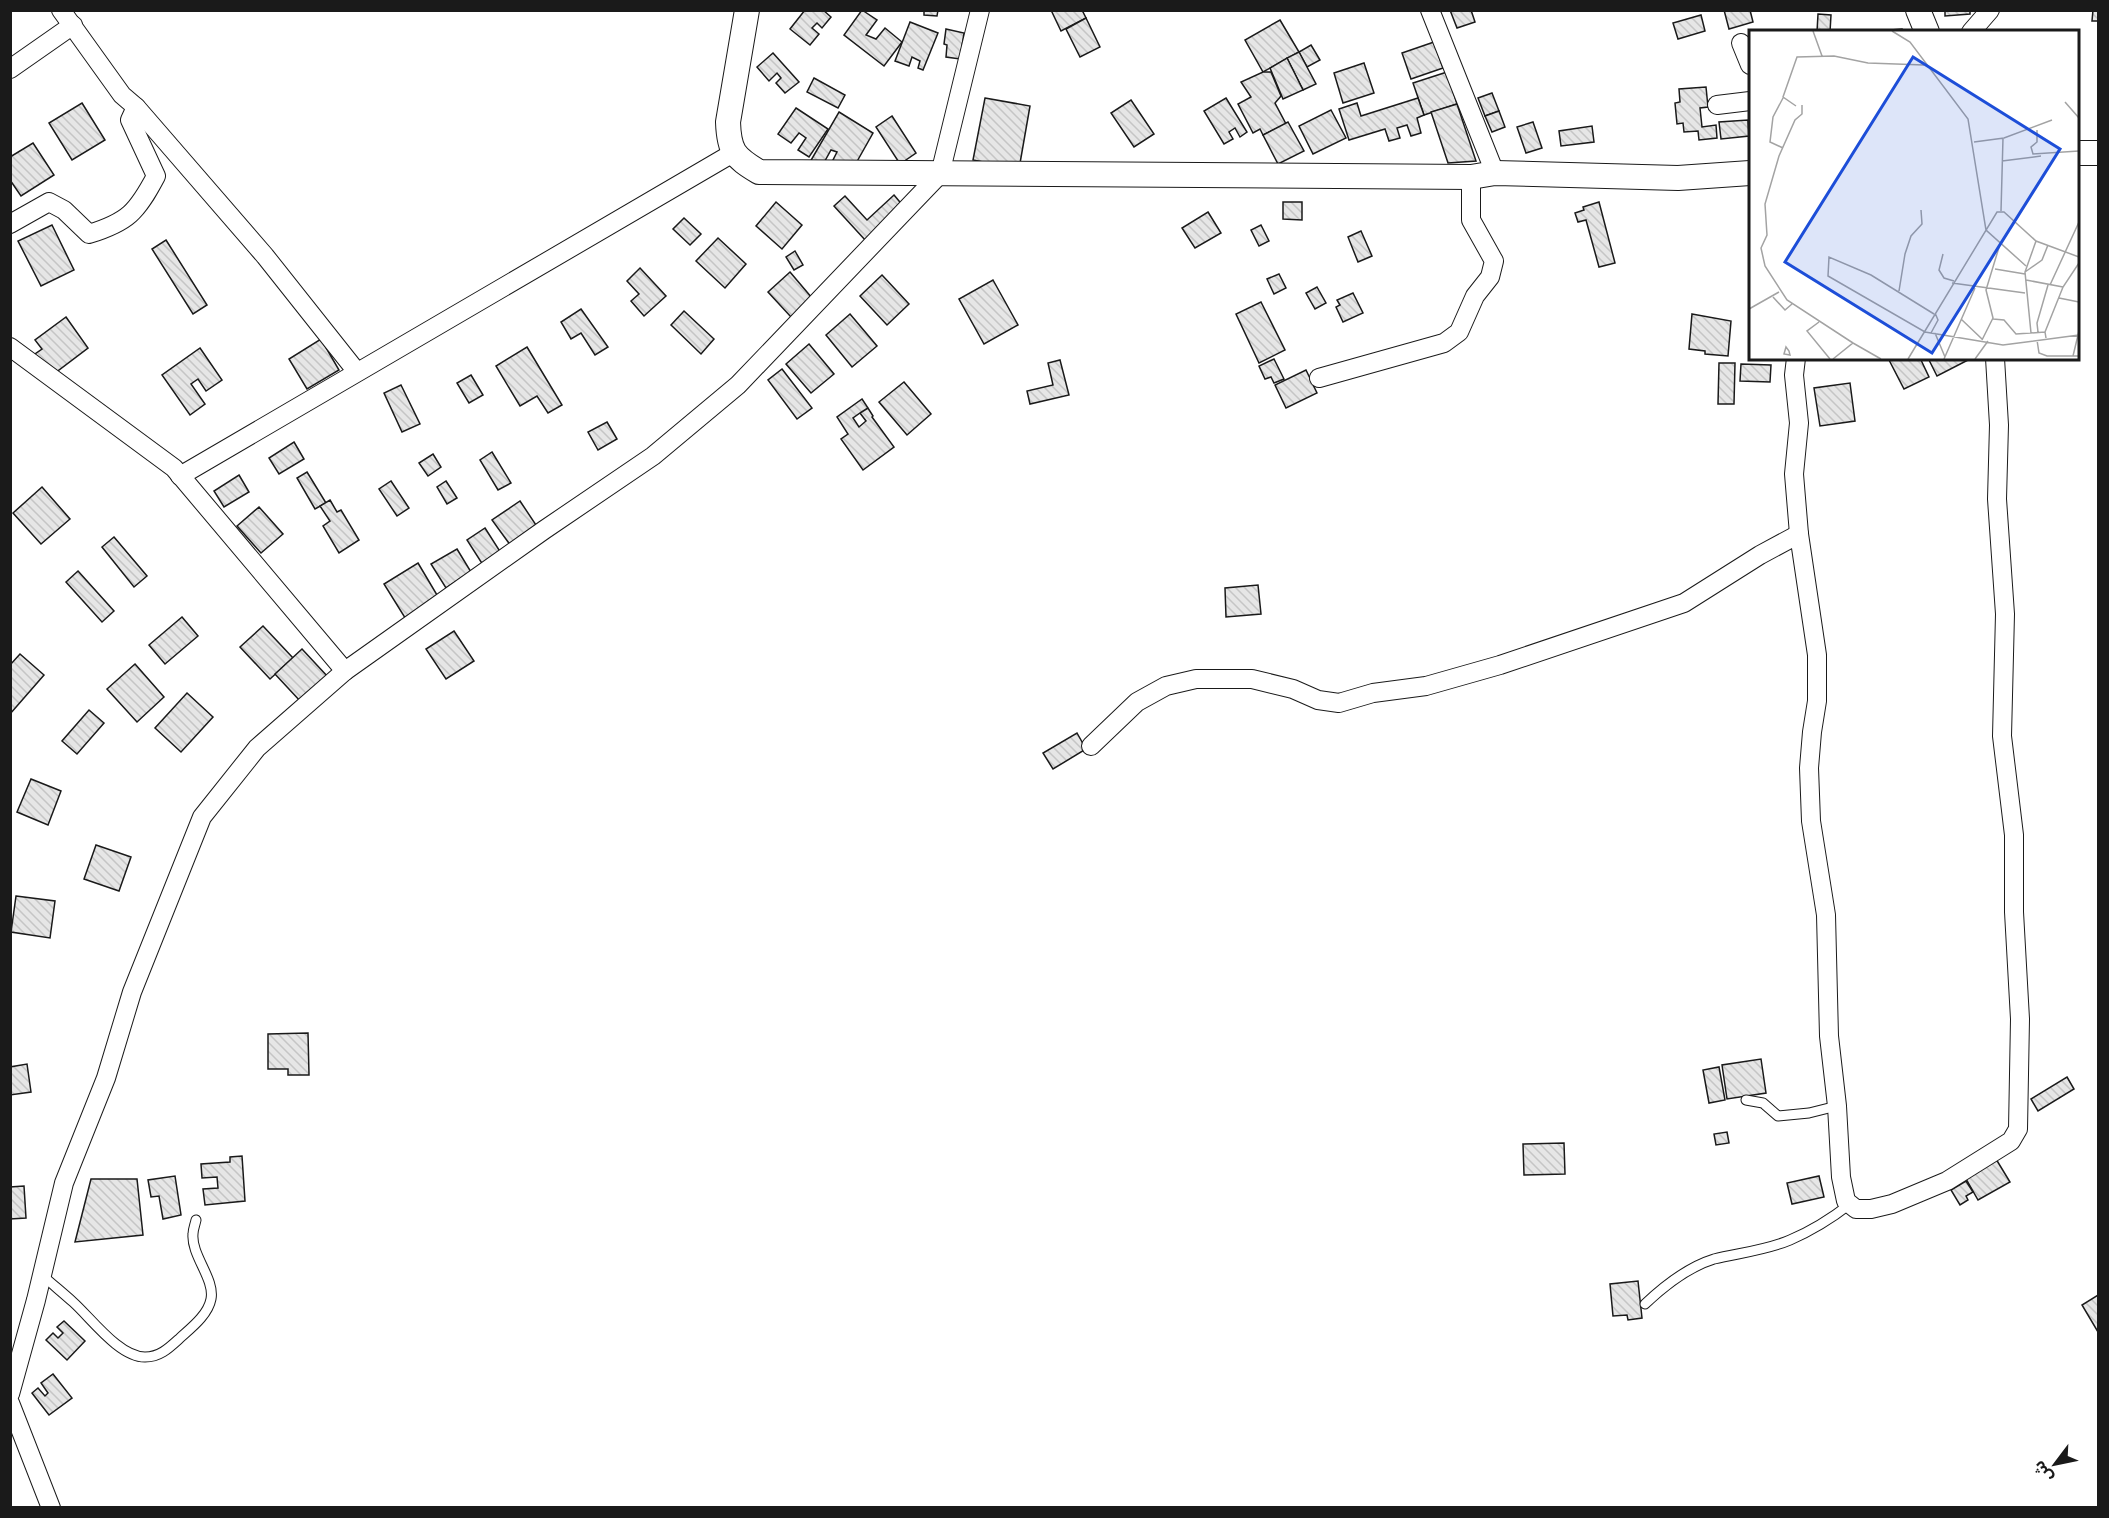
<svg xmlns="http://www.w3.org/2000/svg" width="2109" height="1518" font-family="'Archivo Narrow','Noto Sans Arabic',sans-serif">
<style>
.building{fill:url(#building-back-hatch);stroke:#1a1a1a;stroke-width:1.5;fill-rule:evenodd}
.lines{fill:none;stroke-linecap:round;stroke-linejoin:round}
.lane-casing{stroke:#1a1a1a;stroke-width:11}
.street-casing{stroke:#1a1a1a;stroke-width:20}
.secondary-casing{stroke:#1a1a1a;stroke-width:26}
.lane{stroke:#fff;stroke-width:9}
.street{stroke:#fff;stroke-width:18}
.secondary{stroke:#fff;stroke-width:24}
.inset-road{fill:none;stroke:#a3a3a3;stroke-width:1.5}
.view{fill:#1d4ed8;fill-opacity:0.15;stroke:#1d4ed8;stroke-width:3}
.inset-edge{fill:none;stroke:#1a1a1a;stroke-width:3}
</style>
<defs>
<pattern id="building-back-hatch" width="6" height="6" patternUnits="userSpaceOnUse" patternTransform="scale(1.5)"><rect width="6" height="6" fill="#e6e6e6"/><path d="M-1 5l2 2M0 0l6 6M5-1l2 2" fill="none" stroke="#c5c5c5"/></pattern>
</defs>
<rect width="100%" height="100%" fill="#fff"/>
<g class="building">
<path d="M805 10H823L831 17 822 28 817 23 812 28 819 34 810 45 790 29Z"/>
<path d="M862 10 877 20 866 35 876 39 885 28 902 42 884 66 844 35Z"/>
<path d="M924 10H938L937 16 924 15Z"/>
<path d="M1051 10H1082L1086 18 1061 31Z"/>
<path d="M1450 10H1471L1475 22 1457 28Z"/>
<path d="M1724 10H1750L1753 22 1729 29Z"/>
<path d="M1945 10H1970V14L1945 16Z"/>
<path d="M2093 10H2098V21H2092Z"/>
<path d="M1818 14 1831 15 1830 32H1817Z"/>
<path d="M1701 15 1705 31 1678 39 1673 23Z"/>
<path d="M1086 18 1100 47 1080 57 1066 29Z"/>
<path d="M1280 20 1299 52 1263 72 1245 40Z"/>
<path d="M910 22 938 33 923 70 918 68 920 61 912 57 909 66 895 61Z"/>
<path d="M946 29 964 33 960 59 946 57 947 45 944 44Z"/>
<path d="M1902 29V32H1878V31Z"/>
<path d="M1434 42 1443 68 1411 79 1402 53Z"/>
<path d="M1311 45 1320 60 1307 67 1299 52Z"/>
<path d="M1299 52 1316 84 1303 90 1287 58Z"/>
<path d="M773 53 799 82 785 93 776 83 781 78 777 73 769 81 757 67Z"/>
<path d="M1287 58 1303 90 1283 99 1270 68Z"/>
<path d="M1364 63 1374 93 1343 103 1334 73Z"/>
<path d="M1263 72H1271L1281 96 1275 103 1286 124 1263 135 1260 129 1253 133 1238 104 1251 97 1241 82Z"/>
<path d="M1447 72 1457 104 1424 115 1413 83Z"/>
<path d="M814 78 845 95 838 108 807 92Z"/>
<path d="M1706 87 1708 107 1700 108 1702 127 1716 125 1717 138 1699 140 1698 131 1684 132 1683 123 1677 124 1675 103 1680 102 1679 89Z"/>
<path d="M1492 93 1499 111 1485 116 1478 98Z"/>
<path d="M985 98 1030 106 1019 169 973 160Z"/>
<path d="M1226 98 1247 132 1240 137 1235 128 1229 132 1233 139 1224 144 1204 111Z"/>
<path d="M1418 98 1424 115 1417 118 1421 133 1411 136 1407 125 1397 128 1400 138 1389 141 1385 129 1349 140 1339 109 1357 103 1361 116Z"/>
<path d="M1131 100 1154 134 1134 147 1111 113Z"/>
<path d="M82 103 105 140 72 160 49 123Z"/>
<path d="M1457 104 1476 161 1448 163 1431 112Z"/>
<path d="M796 108 828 129 809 157 798 150 806 138 799 133 791 143 778 134Z"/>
<path d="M1331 110 1346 138 1313 154 1299 126Z"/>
<path d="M1499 111 1505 127 1492 132 1485 116Z"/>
<path d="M839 112 873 133 855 165 832 162 837 152 831 150 821 168 810 162Z"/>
<path d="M892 116 916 153 900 164 876 127Z"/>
<path d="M1748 120 1749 136 1721 139 1719 122Z"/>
<path d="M1288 122 1304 151 1278 164 1263 135Z"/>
<path d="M1533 122 1542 148 1526 153 1517 127Z"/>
<path d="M1592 126 1594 142 1561 146 1559 131Z"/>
<path d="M33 143 54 175 21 196 10 180V157Z"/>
<path d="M894 195 904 207 866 241 834 206 845 196 867 220Z"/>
<path d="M776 202 802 225 782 249 756 226Z"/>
<path d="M1283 202H1302V220L1283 219Z"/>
<path d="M1599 202 1615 263 1599 267 1586 220 1578 222 1575 213 1584 210 1583 207Z"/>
<path d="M1208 212 1221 233 1195 248 1182 228Z"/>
<path d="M684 218 701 234 690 245 673 229Z"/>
<path d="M52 225 74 270 41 286 18 241Z"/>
<path d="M1261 225 1269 241 1259 246 1251 230Z"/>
<path d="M1361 231 1372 256 1358 262 1348 237Z"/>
<path d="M718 238 746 264 725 288 696 261Z"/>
<path d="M166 240 207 305 193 314 152 249Z"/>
<path d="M795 251 803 265 794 270 786 257Z"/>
<path d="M640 268 666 296 644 316 631 301 639 294 627 281Z"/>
<path d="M790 272 812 298 791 317 768 292Z"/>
<path d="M1279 274 1286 288 1274 294 1267 279Z"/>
<path d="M882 275 909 304 887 325 860 296Z"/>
<path d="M993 280 1018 325 984 344 959 299Z"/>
<path d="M1317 287 1326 303 1315 309 1306 293Z"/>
<path d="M1353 293 1363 313 1343 322 1336 307 1340 305 1337 300Z"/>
<path d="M1261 302 1285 350 1259 363 1236 314Z"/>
<path d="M581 309 608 347 595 355 581 333 571 339 561 322Z"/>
<path d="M684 311 714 339 701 354 671 325Z"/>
<path d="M850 314 877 346 852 367 826 335Z"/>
<path d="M1692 314 1731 321 1728 356 1705 354V351L1689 349Z"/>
<path d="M66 317 88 348 55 373 32 356 42 349 35 340Z"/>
<path d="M321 339 339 370 307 389 289 359Z"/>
<path d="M809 344 834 374 811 393 786 364Z"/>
<path d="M527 347 562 405 548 413 537 396 520 406 496 366Z"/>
<path d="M200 348 222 380 206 391 198 379 191 384 205 404 190 415 162 375Z"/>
<path d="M1888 358H1920L1929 377 1904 389Z"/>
<path d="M1928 358H1970V359L1937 376Z"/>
<path d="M1274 359 1284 379 1274 383 1271 377 1265 379 1259 366Z"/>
<path d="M1060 360 1069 395 1030 404 1027 391 1053 385 1048 363Z"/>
<path d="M1719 363H1735L1734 404H1718Z"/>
<path d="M1741 364 1771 365 1770 382 1740 381Z"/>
<path d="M782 369 812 408 797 419 768 380Z"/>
<path d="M1306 370 1317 393 1286 408 1275 385Z"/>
<path d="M471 375 483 395 469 403 457 383Z"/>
<path d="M904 382 931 414 907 435 879 402Z"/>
<path d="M1850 383 1855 421 1820 426 1814 388Z"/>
<path d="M401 385 420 424 402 432 384 393Z"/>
<path d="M862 399 868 408 860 413 868 408 873 416 872 417 894 447 863 470 841 439 848 434 837 417ZM860 413 866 421 859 427 853 418Z"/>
<path d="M607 422 617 439 598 450 588 432Z"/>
<path d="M294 442 304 459 279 474 269 458Z"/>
<path d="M492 452 511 483 498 490 480 460Z"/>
<path d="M433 454 441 467 428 476 419 463Z"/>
<path d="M307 472 326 503 315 509 297 478Z"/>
<path d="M239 475 249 492 224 507 214 491Z"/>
<path d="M391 481 409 508 397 516 379 489Z"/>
<path d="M446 481 457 498 447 504 437 487Z"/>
<path d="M42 487 70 519 41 544 13 513Z"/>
<path d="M330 500 337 512 341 510 359 540 339 553 323 526 330 521 320 506Z"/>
<path d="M520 501 538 528 511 546 492 520Z"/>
<path d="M259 507 283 534 261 553 237 526Z"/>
<path d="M485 528 501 553 483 565 467 540Z"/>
<path d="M114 537 147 576 134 587 102 547Z"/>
<path d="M457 549 471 572 446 588 431 564Z"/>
<path d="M418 563 440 600 407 621 384 584Z"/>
<path d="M78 571 114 611 102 622 66 582Z"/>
<path d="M1258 585 1261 614 1226 617 1225 588Z"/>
<path d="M182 617 198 636 165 664 149 645Z"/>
<path d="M263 626 293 658 270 679 240 647Z"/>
<path d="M454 631 474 661 446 679 426 649Z"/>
<path d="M302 649 328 677 301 702 275 674Z"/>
<path d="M20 654 44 675 10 714V665Z"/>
<path d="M135 664 164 697 137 722 107 689Z"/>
<path d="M187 693 213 717 181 752 155 728Z"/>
<path d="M89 710 104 723 77 754 62 741Z"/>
<path d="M1077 733 1086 749 1053 769 1043 753Z"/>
<path d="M31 779 61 791 48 825 17 812Z"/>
<path d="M96 845 131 857 119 891 84 879Z"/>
<path d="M16 896 55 901 50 938 11 932Z"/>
<path d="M308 1033 309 1075H288V1069H268V1034Z"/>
<path d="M1761 1059 1766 1093 1727 1099 1722 1065Z"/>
<path d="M27 1064 31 1092 10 1095V1067Z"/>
<path d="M1719 1067 1725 1100 1709 1103 1703 1070Z"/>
<path d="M2067 1077 2074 1089 2038 1111 2031 1099Z"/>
<path d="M1727 1132 1729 1143 1716 1145 1714 1134Z"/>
<path d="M1564 1143 1565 1174 1524 1175 1523 1144Z"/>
<path d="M242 1156 245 1201 205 1205 203 1189 218 1188 217 1177 202 1178 201 1164 230 1162V1157Z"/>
<path d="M1996 1159 2010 1182 1978 1200 1965 1177Z"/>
<path d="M175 1176 181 1215 163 1219 159 1196 151 1197 148 1180Z"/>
<path d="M1819 1176 1824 1197 1792 1204 1787 1183Z"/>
<path d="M91 1179H137L143 1235 75 1242Z"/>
<path d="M1966 1181 1973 1192 1966 1196 1968 1200 1960 1205 1951 1190Z"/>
<path d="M24 1186 26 1218 10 1219V1187Z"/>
<path d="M1638 1281 1642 1318 1628 1320 1627 1315 1613 1316 1610 1284Z"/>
<path d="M2098 1295V1332L2082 1305Z"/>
<path d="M64 1321 85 1341 67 1360 46 1340 53 1333 58 1338 63 1333 57 1327Z"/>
<path d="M53 1374 72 1398 49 1415 32 1393 38 1388 45 1396 48 1393 41 1383Z"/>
</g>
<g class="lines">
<defs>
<g id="lane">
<path d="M1746 1100 1763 1103 1778 1116 1809 1113 1837 1106"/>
<path d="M42 1275C52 1284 63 1293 73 1302 91 1318 119 1357 145 1357 160 1357 169 1348 180 1338 191 1328 208 1315 211 1299 215 1279 191 1255 193 1234 193 1229 195 1225 196 1220"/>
<path d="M1645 1304C1664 1286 1688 1267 1714 1259 1739 1253 1767 1250 1790 1240 1811 1231 1832 1218 1850 1204"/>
</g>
<g id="street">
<path d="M1430 10 1495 173"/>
<path d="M1971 32 1990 10"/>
<path d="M1741 43 1750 65"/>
<path d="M10 69 73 25"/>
<path d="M1717 105 1750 101"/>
<path d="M136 107 265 256 357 372"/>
<path d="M10 224 49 202 64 210 89 234C128 222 137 212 156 176L130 120 136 107 122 95 61 10"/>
<path d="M10 347 174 468 345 671"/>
<path d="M1796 358 1794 375 1799 423 1794 474 1799 534 1817 655V701L1812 732 1809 768 1811 821 1826 915 1829 1036 1837 1106 1841 1177 1846 1201 1856 1209H1871L1892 1204 1947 1181 2011 1141 2018 1129 2020 1019 2014 912V835L2002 736 2005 614 1997 499 1999 425 1995 358"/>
<path d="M1319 378 1444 343 1459 332 1475 296 1490 277 1494 261 1471 220V177"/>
<path d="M180 476 733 153"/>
<path d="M1091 746 1137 702 1166 686 1196 679H1252L1293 689 1318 700 1339 703 1373 693 1426 686 1500 665 1684 603 1760 555 1799 534"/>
<path d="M10 1394 36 1300 64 1183 106 1078 132 992 202 817 257 748 345 671 544 530 653 456 738 385 940 174 980 10"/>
<path d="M10 1403 51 1508"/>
</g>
<g id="secondary">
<path d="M747 10 728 122C729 151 734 157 759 172L1471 177 1495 173 1678 178 1750 173"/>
<path d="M1918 10 1927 32"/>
<path d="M2078 153H2098"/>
</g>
</defs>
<use href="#lane" class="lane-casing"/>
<use href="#street" class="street-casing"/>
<use href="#secondary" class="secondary-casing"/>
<use href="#lane" class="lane"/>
<use href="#street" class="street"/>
<use href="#secondary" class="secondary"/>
</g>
<g transform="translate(1749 30)">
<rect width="330" height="330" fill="#fff"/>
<path class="inset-road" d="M64 1 73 26M143 1 161 12 219 89 237 200 277 236M34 68 24 87 21 112 34 118M316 72 330 88M53 75V84L46 90 30 126 16 174 18 205 12 218 16 236 38 270 104 313M47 76 34 67 48 27 85 26 119 33 175 35M288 100V112L282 117 284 124 330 121M225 112 255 108 303 90M253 131 292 126M252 181 254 108M194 224 190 240 195 248 205 251M246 239 276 244M276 242 293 230 299 215M277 250 314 257M203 253 276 263M301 255 330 192M150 261 156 224 162 206 173 194 172 180M24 267 36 280 43 274M310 268 330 272M0 279 30 262M185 284 122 245 80 227 79 246 176 302 254 315 330 305M212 289 233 309M244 289 255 290 267 304 296 302 297 308M70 292 58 301 81 329M289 302 288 293 299 255M296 302 314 257 330 233M182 303 189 290 186 283M186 303 196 327M282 303 276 242 287 211M233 310 244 288 237 260 251 214M288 310 290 323 298 326H330M37 317 40 321 41 325 35 324ZM324 326 330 301M84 329 104 313 132 329M159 329 248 182H255L287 211 330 227M195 329 226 258M226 329 239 311"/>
<path class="view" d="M164 27 311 119 183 323 36 232Z"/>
<rect width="330" height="330" class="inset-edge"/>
</g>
<rect width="2109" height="1518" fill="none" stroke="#1a1a1a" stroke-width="24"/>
<g transform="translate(2055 1464) rotate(238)" stroke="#ffffff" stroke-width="4.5" paint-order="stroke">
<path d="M0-4.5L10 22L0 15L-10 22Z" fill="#1a1a1a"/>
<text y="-9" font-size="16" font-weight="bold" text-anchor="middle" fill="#1a1a1a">ش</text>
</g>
</svg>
